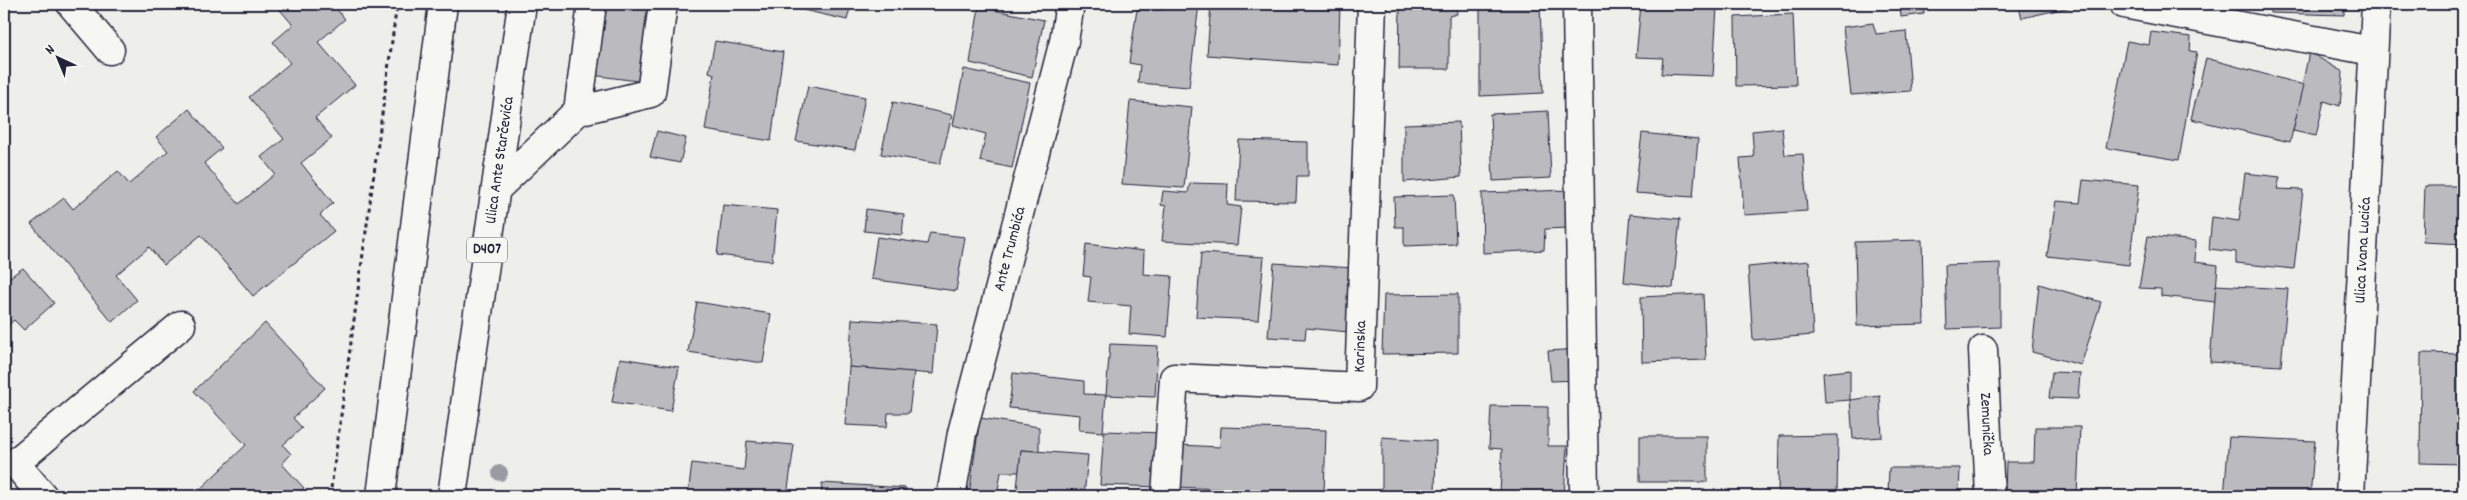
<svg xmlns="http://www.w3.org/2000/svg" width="2467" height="500" font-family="Dekko,sans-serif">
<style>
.building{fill:#bbbbbf;stroke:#22223b}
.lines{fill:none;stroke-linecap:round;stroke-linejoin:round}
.minor-casing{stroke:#22223b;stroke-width:31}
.major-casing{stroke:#22223b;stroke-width:31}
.path{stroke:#22223b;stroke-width:3;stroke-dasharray:4 4;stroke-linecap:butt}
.minor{stroke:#f6f6f2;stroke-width:28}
.major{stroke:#f6f6f2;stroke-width:28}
.tree{fill:#9a9aa3}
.labels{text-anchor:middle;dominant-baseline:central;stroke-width:4;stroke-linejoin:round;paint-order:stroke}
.shield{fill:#f6f6f2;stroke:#626272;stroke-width:1}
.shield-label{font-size:15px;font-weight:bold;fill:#22223b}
.street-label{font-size:16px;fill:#22223b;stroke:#f6f6f2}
</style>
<rect width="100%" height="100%" fill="#eeeeeb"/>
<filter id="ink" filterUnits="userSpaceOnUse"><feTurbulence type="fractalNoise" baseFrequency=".02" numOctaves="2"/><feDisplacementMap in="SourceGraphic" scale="10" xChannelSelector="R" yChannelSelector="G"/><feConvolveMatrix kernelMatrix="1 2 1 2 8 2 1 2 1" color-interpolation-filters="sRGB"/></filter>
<g filter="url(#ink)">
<g class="building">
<path d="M275 4H332L345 19 318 42 355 85 315 118 332 138 301 163 333 203 320 215 334 231 253 296 201 235 164 265 149 247 116 275 137 300 112 322 31 224 64 198 73 209 118 171 129 184 168 151 156 137 189 109 222 148 204 163 239 204 275 174 261 157 284 139 249 97 290 63 273 42 293 25Z"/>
<path d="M578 4H655L645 82 569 72Z"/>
<path d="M801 4H851L847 20 799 9Z"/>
<path d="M1162 4H1199L1189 87 1138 83 1140 65 1129 63 1137 9 1161 10Z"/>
<path d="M1211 4H1340L1338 65 1207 55Z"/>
<path d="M1400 4H1456L1457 14 1449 16V69H1399Z"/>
<path d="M1480 4H1540L1543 93 1480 96Z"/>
<path d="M1641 4 1717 6 1713 76 1661 74 1663 58 1636 57Z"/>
<path d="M1900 4H1924V14L1901 17Z"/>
<path d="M2018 4H2075V6L2022 18Z"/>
<path d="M2270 4H2362H2344V15L2270 13Z"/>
<path d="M979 7 1044 20 1032 77 970 63Z"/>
<path d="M1793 14 1796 85 1736 86 1735 17Z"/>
<path d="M1873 23 1876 34 1906 31 1911 91 1851 95 1843 27Z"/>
<path d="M2151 32 2191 37 2190 51 2197 52 2179 160 2106 148 2127 41 2149 45Z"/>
<path d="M715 41 783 52 771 141 705 130 714 74 709 72Z"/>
<path d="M2309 52 2343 72 2340 106 2324 101 2316 136 2293 131Z"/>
<path d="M2206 58 2304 85 2290 142 2191 119Z"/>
<path d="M964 69 1030 83 1012 168 980 161 986 134 953 125Z"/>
<path d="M808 86 865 97 855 150 796 141Z"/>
<path d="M1130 101 1192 107 1184 188 1122 184Z"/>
<path d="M893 102 952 115 940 164 881 154Z"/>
<path d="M1548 111 1551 178 1493 181 1490 114Z"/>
<path d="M1459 122 1461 177 1404 182V124Z"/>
<path d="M1782 128 1785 155 1803 154 1807 211 1744 215 1740 158 1754 157 1752 131Z"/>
<path d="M657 131 686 138 680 163 650 157Z"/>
<path d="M1642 133 1698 139 1693 197 1635 193Z"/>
<path d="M1239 140 1308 142V176H1297L1296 202 1236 201Z"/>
<path d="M2245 173 2280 177 2277 189 2303 190 2294 269 2236 263V252L2209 249 2212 217 2239 221Z"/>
<path d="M2083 180 2139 185 2129 265 2047 256 2056 201 2080 203Z"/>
<path d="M1190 183 1228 184 1227 205 1241 207 1237 245 1162 241 1166 206 1161 205 1163 191 1188 193Z"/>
<path d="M2425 186H2463V244L2423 242Z"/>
<path d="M1569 190V228L1545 229 1544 250 1483 253 1482 193Z"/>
<path d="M1454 195 1456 244 1404 246V227H1395L1394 197Z"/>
<path d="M723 205 777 210 772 261 717 255Z"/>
<path d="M866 209 904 214 902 235 864 231Z"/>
<path d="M1630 214 1680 219 1673 288 1624 282Z"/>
<path d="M930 233 965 237 956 291 871 279 877 237 927 244Z"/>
<path d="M2148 236 2196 241 2195 262 2218 265 2215 302 2161 296V289L2139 288Z"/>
<path d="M1922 240 1924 324 1857 326 1855 242Z"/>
<path d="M1086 244 1144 251 1143 274 1172 276 1167 337 1129 334 1131 306 1088 302 1091 277 1083 276Z"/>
<path d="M1201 253 1264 257 1258 320 1196 317Z"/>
<path d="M1809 261 1813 335 1753 340 1748 267Z"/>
<path d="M1274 263 1354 268 1349 332 1306 328 1305 339 1268 337Z"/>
<path d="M2000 263V327L1947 329 1945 265Z"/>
<path d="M23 268 54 303 24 330 14 320 4 329V276L7 279Z"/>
<path d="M2039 284 2101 302 2081 365 2032 352Z"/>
<path d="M2216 285 2288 289 2281 366 2210 362Z"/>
<path d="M1458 294V353L1382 354 1384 295Z"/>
<path d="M1703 294 1706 360 1642 362 1641 297Z"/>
<path d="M697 302 771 314 763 363 688 352Z"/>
<path d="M852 319 937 324 933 374 849 367Z"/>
<path d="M265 323 325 388 293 418 302 428 283 445 291 454 282 464 304 488 295 496H193L246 445 194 391Z"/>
<path d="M1110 344 1158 346 1155 397 1106 395Z"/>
<path d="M1578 349 1579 380 1551 381 1548 351Z"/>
<path d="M2421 353 2463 354V464L2420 463Z"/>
<path d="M620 358 679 367 671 411 612 402Z"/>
<path d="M4 366 10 373 4 378Z"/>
<path d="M849 367 914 372 909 413H888L887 427 845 425Z"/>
<path d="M1850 370V400L1825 402 1823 373Z"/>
<path d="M2052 372 2080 373 2078 399 2049 398Z"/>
<path d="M1013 373 1084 381V394L1106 395 1103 432 1079 430 1080 415 1009 408Z"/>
<path d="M1880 396 1882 437 1853 439 1850 400Z"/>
<path d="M1491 406 1548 407V446H1567L1564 496H1500L1502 449 1489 448Z"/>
<path d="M980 418 1039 427V451L1021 450 1019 472H1001L997 496 969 495Z"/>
<path d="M1221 427 1326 430 1324 494 1177 487 1180 445 1220 447Z"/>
<path d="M2035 427H2080L2077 496H2005L2006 462H2034Z"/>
<path d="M1104 431 1164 433 1161 487 1100 485Z"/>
<path d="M1838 435 1837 496H1778L1779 436Z"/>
<rect x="1640" y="436" width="67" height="46"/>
<path d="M1382 437 1436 441 1435 496 1382 494Z"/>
<path d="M2229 437 2315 441 2310 496H2224Z"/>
<path d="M747 441 794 445 787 496H688L692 463 744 470Z"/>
<path d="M1021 450 1088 455 1084 496H1025V490L1017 489Z"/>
<path d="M1889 468H1960L1959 496H1888Z"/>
<path d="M822 483 906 488 905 496H821Z"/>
</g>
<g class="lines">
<defs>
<g id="minor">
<path d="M71 4 110 50"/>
<path d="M1577 4 1584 496"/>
<path d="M2124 4 2372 51"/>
<path d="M578 111 651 93 663 4"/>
<path d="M496 189 578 111 592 4"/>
<path id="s1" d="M1983 350 1990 496"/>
<path d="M43 496 15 463 181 325"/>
<path id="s2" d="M951 496 962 433 1064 41 1070 4"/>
<path id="s3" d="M1166 496 1174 378 1359 387 1372 4"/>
<path id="s4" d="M2350 496 2376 4"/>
</g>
<g id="major">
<path d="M381 496 443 4"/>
<path id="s5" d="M452 496 522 4"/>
</g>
</defs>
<use href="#minor" class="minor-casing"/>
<use href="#major" class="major-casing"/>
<path class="path" d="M330 496 397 4"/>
<use href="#minor" class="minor"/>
<use href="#major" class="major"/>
</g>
<circle class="tree" cx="500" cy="473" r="8"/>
</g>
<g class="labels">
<rect class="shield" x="467" y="237.5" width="40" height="25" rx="4"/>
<g class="shield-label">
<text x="487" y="250">D407</text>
</g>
<g class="street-label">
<text stroke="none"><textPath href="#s5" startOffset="339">Ulica Ante Starčevića</textPath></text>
<text stroke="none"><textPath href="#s2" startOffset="254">Ante Trumbića</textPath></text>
<text stroke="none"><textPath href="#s4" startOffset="246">Ulica Ivana Lucića</textPath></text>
<text stroke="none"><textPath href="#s3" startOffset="344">Karinska</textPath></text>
<text stroke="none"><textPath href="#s1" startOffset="74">Zemunička</textPath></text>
</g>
</g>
<rect width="2467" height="500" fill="none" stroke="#f6f6f2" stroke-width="20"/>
<rect x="10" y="10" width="2447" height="480" fill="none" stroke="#22223b" stroke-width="2" filter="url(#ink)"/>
<g transform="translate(58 58) rotate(316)" stroke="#f6f6f2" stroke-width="4" paint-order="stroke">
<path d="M0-4L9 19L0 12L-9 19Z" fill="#22223b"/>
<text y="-8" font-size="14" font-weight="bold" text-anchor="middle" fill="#22223b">N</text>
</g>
</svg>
